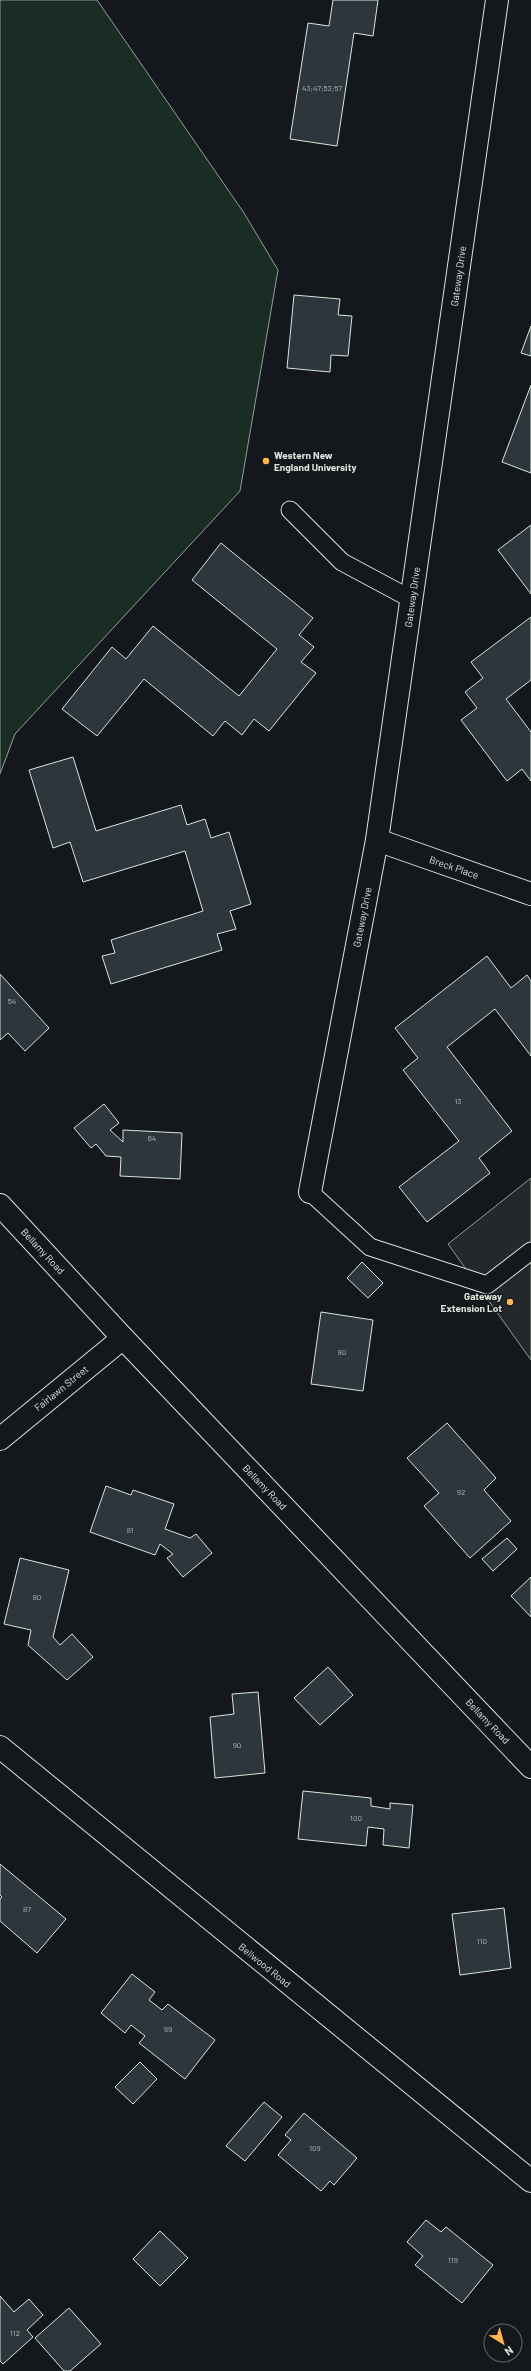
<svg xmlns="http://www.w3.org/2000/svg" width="531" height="2371" font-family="Barlow,sans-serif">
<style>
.green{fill:#1a2d24;stroke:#939e99}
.parking{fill:#24282b;stroke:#939e99}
.building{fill:#2c363c;stroke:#d8e6dc}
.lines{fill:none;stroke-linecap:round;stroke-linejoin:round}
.service-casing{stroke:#d8e6dc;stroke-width:19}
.minor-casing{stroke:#d8e6dc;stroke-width:24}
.service{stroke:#14181c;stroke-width:17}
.minor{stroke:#14181c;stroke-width:22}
.poi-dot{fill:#ffb74d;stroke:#14181c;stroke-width:1.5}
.labels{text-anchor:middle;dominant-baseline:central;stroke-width:3;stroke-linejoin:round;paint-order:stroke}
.number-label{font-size:8px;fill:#adbab4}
.street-label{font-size:10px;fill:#d8e6dc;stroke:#14181c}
.poi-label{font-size:10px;font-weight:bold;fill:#d8e6dc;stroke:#14181c;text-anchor:start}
</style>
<rect width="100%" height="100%" fill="#14181c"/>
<path class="green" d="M0 0H97L244 213 278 270 240 491 15 734 0 774Z"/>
<path class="parking" d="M531 1178V1360L448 1244Z"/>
<g class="building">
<path d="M333 0H378L373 36 354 33 337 146 290 139 308 23 329 26Z"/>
<path d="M294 295 340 299 338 315 352 316 348 356 331 355 330 372 287 368Z"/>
<path d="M531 326V356L521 353Z"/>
<path d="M531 385V473L502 462Z"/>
<path d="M531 525V594L498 550Z"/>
<path d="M221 543 313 618 299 635 314 647 301 662 316 673 269 731 254 719 242 735 225 721 213 736 144 679 97 736 62 709 112 647 126 659 153 626 239 696 277 649 192 580Z"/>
<path d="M531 617V680L506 699 531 732V781L522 769 507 781 461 720 477 708 465 692 483 678 471 662Z"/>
<path d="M73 757 96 831 181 805 187 825 205 819 211 838 229 832 251 904 230 911 236 929 217 934 222 950 111 984 102 956 115 953 111 940 203 911 185 851 83 882 70 842 53 848 29 770Z"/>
<path d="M487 956 511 988 527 975 531 981V1056L495 1009 447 1047 512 1131 479 1158 490 1173 427 1222 399 1187 459 1141 403 1070 418 1058 395 1028Z"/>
<path d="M0 974 49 1028 25 1051 8 1033 0 1040Z"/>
<path d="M104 1104 119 1123 110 1130 123 1142V1130L182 1133 180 1179 120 1176 121 1157 106 1156 96 1144 91 1148 74 1128Z"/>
<path d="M362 1262 383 1283 368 1298 347 1278Z"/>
<path d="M321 1312 373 1320 363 1391 311 1384Z"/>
<path d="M447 1423 496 1478 484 1490 511 1521 470 1558 424 1506 439 1493 407 1458Z"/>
<path d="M106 1486 131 1495 133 1490 174 1504 165 1529 190 1538 196 1534 212 1553 183 1577 167 1558 173 1554 160 1544 155 1555 90 1532Z"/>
<path d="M507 1538 517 1549 493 1571 482 1559Z"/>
<path d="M20 1558 69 1570 53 1637 60 1645 72 1634 93 1657 67 1680 28 1645 31 1630 4 1624Z"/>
<path d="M531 1577V1617L511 1596Z"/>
<path d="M328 1667 353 1695 320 1725 294 1698Z"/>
<path d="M258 1692 265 1773 215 1778 210 1717 234 1714 232 1694Z"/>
<path d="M303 1791 371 1798V1806L390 1809V1803L413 1805 409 1848 383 1845 384 1829 368 1827 366 1846 298 1839Z"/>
<path d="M0 1864 66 1919 37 1953 0 1921V1899L2 1897 0 1895Z"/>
<path d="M504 1908 511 1968 460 1975 452 1914Z"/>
<path d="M132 1974 155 1992 149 2000 162 2010 168 2004 215 2040 185 2079 139 2043 145 2036 131 2025 125 2033 101 2013Z"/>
<path d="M140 2062 157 2079 133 2104 115 2087Z"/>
<path d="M264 2102 282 2117 245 2161 226 2146Z"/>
<path d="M304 2113 357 2158 334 2185 330 2181 321 2191 278 2155 291 2140 285 2135Z"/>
<path d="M426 2220 441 2232 446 2227 493 2265 462 2303 415 2265 423 2256 407 2242Z"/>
<path d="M160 2231 188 2258 160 2286 133 2259Z"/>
<path d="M0 2296 14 2312 29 2299 43 2315 27 2330 33 2337 3 2364 0 2361Z"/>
<path d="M69 2308 101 2344 70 2371H64L35 2338Z"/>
</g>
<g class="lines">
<defs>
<g id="service">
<path d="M290 510 342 562 411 599"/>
<path d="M310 1192 370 1247 487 1285 531 1251"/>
</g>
<g id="minor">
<path d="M377 840 531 894"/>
<path d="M310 1192 377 840 497 0"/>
<path d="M0 1205 123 1338 531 1767"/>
<path d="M0 1439 123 1338"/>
<path d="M0 1747 531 2181"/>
</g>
</defs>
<use href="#service" class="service-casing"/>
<use href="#minor" class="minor-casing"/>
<use href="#service" class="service"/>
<use href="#minor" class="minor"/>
</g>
<g class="poi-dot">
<circle cx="266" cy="461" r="4"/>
<circle cx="510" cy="1302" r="4"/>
</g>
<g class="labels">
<g class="number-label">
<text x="322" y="88">43;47;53;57</text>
<text x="12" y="1001">54</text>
<text x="458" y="1101">13</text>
<text x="152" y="1138">64</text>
<text x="342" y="1352">80</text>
<text x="461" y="1492">92</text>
<text x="130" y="1530">81</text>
<text x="37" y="1597">80</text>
<text x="237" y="1745">90</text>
<text x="356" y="1818">100</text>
<text x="27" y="1909">87</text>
<text x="482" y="1941">110</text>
<text x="168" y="2029">99</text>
<text x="315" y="2148">109</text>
<text x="453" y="2260">119</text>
<text x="15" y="2333">112</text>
</g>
<g class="street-label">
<text transform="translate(458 276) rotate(-82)">Gateway Drive</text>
<text transform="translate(412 597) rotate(-82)">Gateway Drive</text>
<text transform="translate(454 867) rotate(19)">Breck Place</text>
<text transform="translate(362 917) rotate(-79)">Gateway Drive</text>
<text transform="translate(43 1251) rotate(47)">Bellamy Road</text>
<text transform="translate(61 1388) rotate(-39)">Fairlawn Street</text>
<text transform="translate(265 1487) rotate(46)">Bellamy Road</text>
<text transform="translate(488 1721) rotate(46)">Bellamy Road</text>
<text transform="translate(265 1965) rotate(39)">Bellwood Road</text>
</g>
<g class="poi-label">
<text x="274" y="455">Western New<tspan x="274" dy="12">England University</tspan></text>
<text x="502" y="1296" text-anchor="end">Gateway<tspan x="502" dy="12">Extension Lot</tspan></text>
</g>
</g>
<g transform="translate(503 2343) rotate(143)"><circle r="19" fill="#14181c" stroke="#626a69"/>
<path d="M0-3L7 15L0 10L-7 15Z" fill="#ffb74d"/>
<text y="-6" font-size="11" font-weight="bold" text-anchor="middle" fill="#d8e6dc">N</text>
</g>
</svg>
